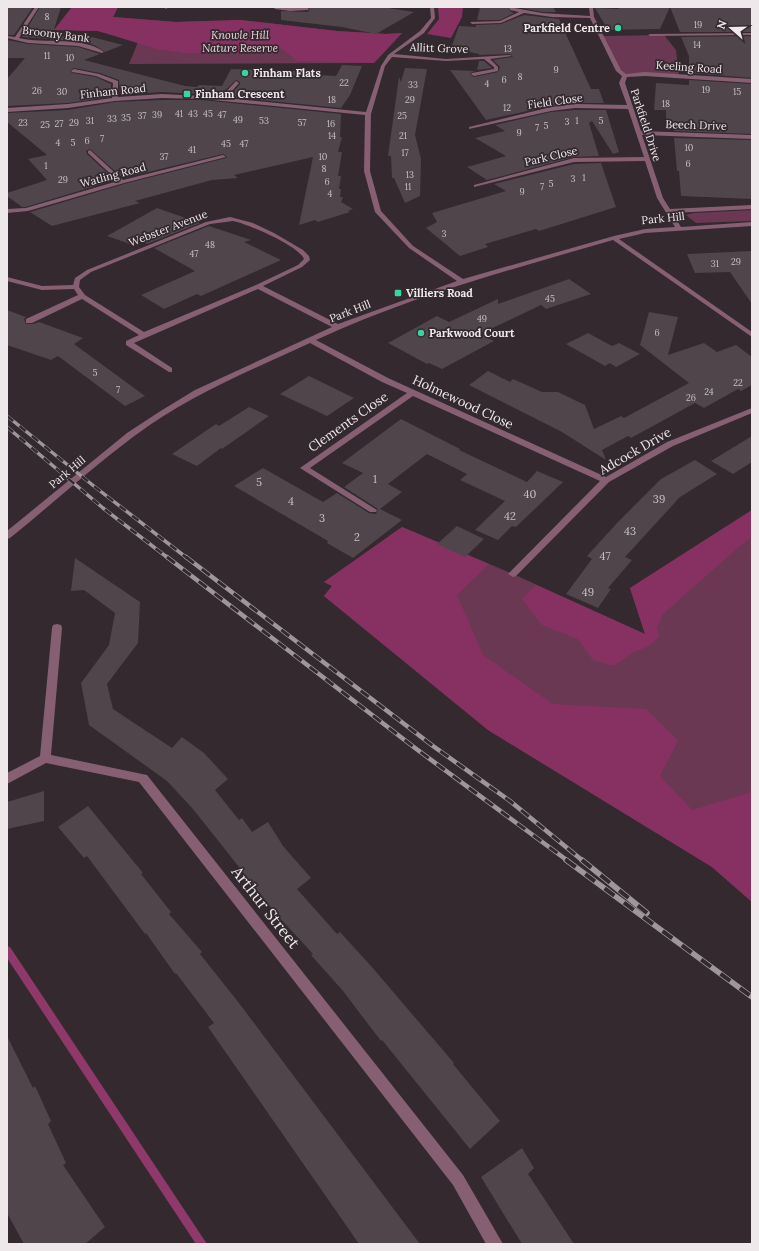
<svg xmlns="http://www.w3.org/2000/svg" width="759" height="1251" font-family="Lora,serif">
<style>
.green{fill:#6b3853}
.forest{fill:#863162}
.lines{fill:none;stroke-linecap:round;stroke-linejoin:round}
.stream{fill:#8f396a;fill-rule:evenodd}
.building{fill:#4f454a}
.minor{fill:#865f73;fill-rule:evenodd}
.rail-far2-casing{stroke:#9e969a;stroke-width:3.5}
.rail-far1-casing{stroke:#9e969a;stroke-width:4.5}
.rail-casing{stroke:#9e969a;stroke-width:5.5}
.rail-far2{stroke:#33292e;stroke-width:2.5;stroke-dasharray:8;stroke-linecap:butt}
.rail-far1{stroke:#33292e;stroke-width:3;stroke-dasharray:10;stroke-linecap:butt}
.rail{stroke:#33292e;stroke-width:4;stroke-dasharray:12;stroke-linecap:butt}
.poi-dot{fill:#39d4a5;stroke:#33292e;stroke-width:1.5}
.labels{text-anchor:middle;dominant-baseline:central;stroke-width:3.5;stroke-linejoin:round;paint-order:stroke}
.far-number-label{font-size:9px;fill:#c6bfc3}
.far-poi-label{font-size:11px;font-weight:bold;fill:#eee8eb;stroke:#33292e;text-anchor:start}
.far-street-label{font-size:11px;fill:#eee8eb;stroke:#33292e}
.far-park-label{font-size:11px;font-style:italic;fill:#efd6e2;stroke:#33292e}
.number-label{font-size:11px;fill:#c6bfc3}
.street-label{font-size:13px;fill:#eee8eb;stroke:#33292e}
.near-street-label{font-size:16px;fill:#eee8eb;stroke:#33292e}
</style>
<rect width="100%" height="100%" fill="#33292e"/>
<g class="green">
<path d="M72 7H118L113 17 176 22 240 20 337 31 386 34 402 33 374 63 129 64 138 42 98 31 54 30Z"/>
<path d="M664 35 676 50 679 76 645 74 625 76 619 71 602 36Z"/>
<path d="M752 210V221L696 223 686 215 693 213Z"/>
<path d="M752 510V902L712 867 488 730 324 596 332 586 324 582 402 527 513 574 645 634 630 588Z"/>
</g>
<g class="forest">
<path d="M72 7H118L113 17 176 22 240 20 337 31 386 34 402 33 374 63 297 61 281 48 256 47 237 53H184L157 49 98 31 54 30Z"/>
<path d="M442 7H463L462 17 451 38 427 34 439 19 438 8Z"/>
<path d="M752 510V538L741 545 663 614 657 628 660 636 649 646 632 653 614 666 593 660 578 639 542 625 522 599 536 585 645 634 630 588Z"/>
<path d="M402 527 489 564 457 595 483 655 553 704 646 709 678 741 660 776 692 810 752 792V902L712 867 488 730 324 596 332 586 324 582Z"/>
</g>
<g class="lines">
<path class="stream" d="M7 946 10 947 207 1244H196L7 958Z"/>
</g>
<g class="building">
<path d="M7 7H33L14 35H7Z"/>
<path d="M40 7H61L52 36 92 37 123 45 105 52 96 46 86 42 22 37Z"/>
<path d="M310 7H382L414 12 376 34 342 27 281 20V11L308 12Z"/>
<path d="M480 7H508L510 11 514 13 500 20H477Z"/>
<path d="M517 7H553L556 12H542Z"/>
<path d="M618 7H670L660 29 608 30 595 8 619 9Z"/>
<path d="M670 7H752V32H680Z"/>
<path d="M524 15 559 19 591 89H599L604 103H575L551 106 486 120 450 70 476 71 472 72 470 74 474 77 498 72 500 67 493 60 512 57 513 56 510 54 479 55V54L451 48 459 26 476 27V25L501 24Z"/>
<path d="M752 36V78L689 73V56L681 37Z"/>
<path d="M7 40 28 44 78 47 100 54 84 60 185 86 197 87 199 85 222 86 231 69 298 71 297 74 336 76 342 65 362 66 350 95 341 108 229 97 240 84V82L236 80 220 95 162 92 120 95 119 80 100 73 74 68 70 71 72 73 96 77 111 84V97L68 103 7 106V79L25 58H7Z"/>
<path d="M479 61H484L492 68 477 70Z"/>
<path d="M405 68 427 69 415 135 421 159 420 196 405 203 394 178H392L391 156H388L399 77 401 82Z"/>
<path d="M689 80 752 84V134L674 131 673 124H666V110H654L656 83 689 85Z"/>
<path d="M162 100H202L341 114 340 137H342L338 152H342L338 176H341L339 189H341L340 197H343L341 202 353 209 348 211 350 212 318 222 315 220 299 225 313 157 234 175 238 178 212 180 135 201 140 203 52 226 30 212 124 184 226 158 227 157 223 154 123 178 90 149 86 151 87 154 115 180 26 207H22L7 196V193L47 180 28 159 47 155 7 122V113L68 110 115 102Z"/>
<path d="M575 110H606L619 152 613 154 592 121 589 123 599 156 574 157 487 180 467 167 506 156 475 138 505 131 495 125 551 112Z"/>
<path d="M674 138 752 140V199L681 196 679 171H677Z"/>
<path d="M601 163 616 207 539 231 536 229 485 244 488 247 460 256 426 228 437 222 432 213 506 191 494 184 574 164Z"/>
<path d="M157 208 200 223 147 244 139 239 130 244 107 236Z"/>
<path d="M209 226 251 240 244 242 281 260 201 296 197 294 164 309 141 295 195 271 154 248Z"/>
<path d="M752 251V304L730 272 695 273 687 254Z"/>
<path d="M569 279 591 294 546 309 541 305 480 334 494 341 442 369 429 363 427 364 388 343 437 316 449 322 498 299V304Z"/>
<path d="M7 310 26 317 24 319 26 324H33L39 322 83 338 74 344 145 396 125 406 58 356 51 360 7 345Z"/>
<path d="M649 312 678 317 668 355 704 343 717 352 736 345 752 357V385L741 391 738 389 704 408 695 403 631 438 628 436 602 450 606 460 562 432 469 385 488 371 510 382 513 379 542 392H558L585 405 594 429 621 416 624 418 689 383 640 345Z"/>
<path d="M588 333 612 346 619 343 640 354 616 367 610 363 605 366 566 344Z"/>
<path d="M309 376 354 398 327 416 280 394Z"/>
<path d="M249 407 269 416 222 449 221 448 197 466 172 454 216 424 219 426Z"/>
<path d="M401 419 460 449 459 450 527 482 537 471 563 482 516 527 512 526 498 540 475 530 505 501 460 480 467 474 427 454 388 484 402 492 380 509 402 520 353 558 327 543 328 541 234 486 263 468 323 502 337 493 369 513 376 514 378 509 344 487 363 473 342 463Z"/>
<path d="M752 436V462L733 474 711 461Z"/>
<path d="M695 460 717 474 680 497 625 557 632 560 608 588 611 589 598 608 566 594 592 559 587 556 618 522 661 479Z"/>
<path d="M457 526 484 539 465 557 437 544Z"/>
<path d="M75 558 140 602 138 643 107 684 113 709 172 748 182 737 204 753 228 779 215 790 239 820 242 818 252 832 268 822 283 846 311 878 297 889 337 934 340 932 371 966 454 1063 453 1064 500 1121 470 1149 382 1040 381 1041 343 991 311 955 313 954 277 915 193 809 167 781 89 725 81 683 109 645 115 613 84 590 71 591Z"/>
<path d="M44 791V821L7 829V802Z"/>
<path d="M88 806 143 873 141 874 171 912 169 914 202 952 200 954 239 1003 420 1244H359L208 1027 214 1023 176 973 175 974 146 933 145 934 87 856 84 858 58 827Z"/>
<path d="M7 1036 33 1088 35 1086 51 1121 48 1124 66 1163 63 1165 105 1227 85 1244H24L7 1213Z"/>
<path d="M522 1148 534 1168 528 1174 574 1244H522L481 1177Z"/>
</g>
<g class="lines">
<g class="minor">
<path d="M35 7H39L19 38C44 44 83 36 104 52L102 53 78 46 28 43 7 38V36L15 37Z"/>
<path d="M164 7H169L166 9Z"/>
<path d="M273 7 294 8 309 7 308 10 290 11 275 9Z"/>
<path d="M430 7H434L435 18 424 33 394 54 446 59 510 55 512 56 490 59 498 67V71L474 76 471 74 472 73 494 69V67L484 59 446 61 392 57 385 66 371 114 370 171 381 211 413 246 463 279 614 236 645 229 675 227 657 198 645 161 574 162 474 187V185L574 158 644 157 628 109 575 108 551 111 469 129V127L551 107 575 104 627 105 619 83 622 76 616 71 590 18 552 17 524 13 501 23 472 24 470 22 500 21 519 12 510 10 509 7 542 13 590 16 589 7H593L594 17 621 70 626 74 645 72 752 79V83L645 76 627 77 625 83 641 131 752 135V139L642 135 663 198 670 209 752 205V209L672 213 681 227 752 222V226L645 233 619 239 752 332V337L613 240C513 269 411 296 316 340L388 378 606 477 667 442 752 408V413L673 446 609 482 516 576 513 577 508 574 510 572 600 481 413 396 310 468 377 510 376 512H370L300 468 407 393 382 382 310 343C249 371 186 397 133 437 90 469 51 505 10 538L7 539V531L127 433 159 412 195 390 332 327 258 289 134 343 172 368V372H169L126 345V341L139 335 82 299 32 323H26V319L78 295 74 289 42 290 7 281V277L42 286 73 285 75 278 87 270 206 222 230 217 253 223 274 233 303 250 309 256 310 260 302 267 263 286 338 324 457 281 409 248 375 212 364 171 365 115 202 99 162 98 115 101 68 108 7 112V108L68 104 112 98 113 83 96 76 72 72 71 71 74 69 99 74 118 81V97L162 94 221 97 236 81 239 83 226 98 366 112 381 66 388 55 420 31 431 18ZM233 221C248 224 299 246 304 259L298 265 256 285 144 332 85 295 79 287 80 280 91 272 210 224Z"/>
<path d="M752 33V35L650 36 648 35 650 34Z"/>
<path d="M90 150 123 180 223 155 226 157 124 183 28 211 7 213V209L26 208 118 181 88 153V151Z"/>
<path d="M57 624 61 625 62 628 51 755 147 775 463 1175 503 1244H486L453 1185 139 782 46 763 7 784V773L40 756 52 628 53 625Z"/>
</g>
<defs>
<g id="rail-far2">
<path d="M7 416 95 487 187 558"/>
<path d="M7 427 103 508 168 558"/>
</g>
<g id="rail-far1">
<path d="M167 557 415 748 568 861"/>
<path d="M186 557 433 746 510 801 583 861"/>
</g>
<g id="rail">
<path d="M566 860 752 997"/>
<path d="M582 860 647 913"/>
</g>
</defs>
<use href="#rail-far2" class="rail-far2-casing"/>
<use href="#rail-far1" class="rail-far1-casing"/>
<use href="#rail" class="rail-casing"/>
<use href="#rail-far2" class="rail-far2"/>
<use href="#rail-far1" class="rail-far1"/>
<use href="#rail" class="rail"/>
</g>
<g class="poi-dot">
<circle cx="618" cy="28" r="4"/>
<circle cx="245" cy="73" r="4"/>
<rect x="183" y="90" width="8" height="8" rx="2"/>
<rect x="394" y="289" width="8" height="8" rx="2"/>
<circle cx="421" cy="333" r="4"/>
</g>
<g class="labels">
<g class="far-number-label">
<text x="47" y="16">8</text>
<text x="698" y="24">19</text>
<text x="697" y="44">14</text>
<text x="508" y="48">13</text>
<text x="47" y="55">11</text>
<text x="70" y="57">10</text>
<text x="556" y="69">9</text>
<text x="520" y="76">8</text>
<text x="504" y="79">6</text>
<text x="344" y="82">22</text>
<text x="487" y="83">4</text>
<text x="413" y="84">33</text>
<text x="706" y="89">19</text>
<text x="37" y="90">26</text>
<text x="62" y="91">30</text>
<text x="737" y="91">15</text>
<text x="332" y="99">18</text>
<text x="410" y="99">29</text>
<text x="666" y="103">18</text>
<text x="507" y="107">12</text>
<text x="179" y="113">41</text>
<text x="193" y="113">43</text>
<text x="208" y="113">45</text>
<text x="157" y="114">39</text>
<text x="222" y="114">47</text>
<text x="142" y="115">37</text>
<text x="402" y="115">25</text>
<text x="126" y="117">35</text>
<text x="112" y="118">33</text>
<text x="238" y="119">49</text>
<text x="90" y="120">31</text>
<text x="264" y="120">53</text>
<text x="577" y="120">1</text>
<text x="601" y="120">5</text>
<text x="567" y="121">3</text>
<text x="23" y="122">23</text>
<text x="74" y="122">29</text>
<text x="302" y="122">57</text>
<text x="59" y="123">27</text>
<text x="331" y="123">16</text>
<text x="45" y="124">25</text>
<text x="546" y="125">5</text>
<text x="537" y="127">7</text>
<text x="519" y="132">9</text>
<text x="332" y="135">14</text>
<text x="403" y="135">21</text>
<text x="102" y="138">7</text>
<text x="87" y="140">6</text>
<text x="58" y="142">4</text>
<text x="73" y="142">5</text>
<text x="226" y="143">45</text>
<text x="244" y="143">47</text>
<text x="689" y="147">10</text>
<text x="192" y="149">41</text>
<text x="405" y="152">17</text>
<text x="164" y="156">37</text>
<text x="323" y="156">10</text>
<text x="688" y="163">6</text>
<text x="46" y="165">1</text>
<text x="324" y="168">8</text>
<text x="410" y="174">13</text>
<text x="584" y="177">1</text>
<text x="573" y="178">3</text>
<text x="63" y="179">29</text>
<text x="327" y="181">6</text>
<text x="551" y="183">5</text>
<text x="408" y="186">11</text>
<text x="542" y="186">7</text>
<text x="522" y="191">9</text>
<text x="330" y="193">4</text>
<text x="444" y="233">3</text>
<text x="210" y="244">48</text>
<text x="194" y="253">47</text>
<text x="736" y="261">29</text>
<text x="715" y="263">31</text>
<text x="550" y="298">45</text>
<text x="482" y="318">49</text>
<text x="657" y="332">6</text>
<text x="95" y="372">5</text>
<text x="738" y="382">22</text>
<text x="118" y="389">7</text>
<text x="709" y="391">24</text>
<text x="691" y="397">26</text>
</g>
<g class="far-poi-label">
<text x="610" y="28" text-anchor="end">Parkfield Centre</text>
<text x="253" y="73">Finham Flats</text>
<text x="195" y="94">Finham Crescent</text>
<text x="406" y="293">Villiers Road</text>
<text x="429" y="333">Parkwood Court</text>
</g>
<g class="far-street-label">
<text transform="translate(56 34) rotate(7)">Broomy Bank</text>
<text transform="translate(439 48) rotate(2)">Allitt Grove</text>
<text transform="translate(689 67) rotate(4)">Keeling Road</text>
<text transform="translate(113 91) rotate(-6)">Finham Road</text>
<text transform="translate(555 101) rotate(-8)">Field Close</text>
<text transform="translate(646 125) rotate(72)">Parkfield Drive</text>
<text transform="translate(696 125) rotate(2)">Beech Drive</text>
<text transform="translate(551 156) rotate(-13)">Park Close</text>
<text transform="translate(113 175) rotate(-15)">Watling Road</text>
<text transform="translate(663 218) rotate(-6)">Park Hill</text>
<text transform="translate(168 228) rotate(-21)">Webster Avenue</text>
<text transform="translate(350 311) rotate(-21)">Park Hill</text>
<text transform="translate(67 472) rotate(-40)">Park Hill</text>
</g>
<g class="far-park-label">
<text x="240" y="35">Knowle Hill<tspan x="240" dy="13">Nature Reserve</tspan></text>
</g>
<g class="number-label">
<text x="375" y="479">1</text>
<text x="259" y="482">5</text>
<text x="530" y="494">40</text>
<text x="659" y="499">39</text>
<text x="291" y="501">4</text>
<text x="510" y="516">42</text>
<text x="322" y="518">3</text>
<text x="630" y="531">43</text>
<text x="357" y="537">2</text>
<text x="605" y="556">47</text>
<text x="588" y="592">49</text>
</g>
<g class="street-label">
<text transform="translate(463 402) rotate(25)">Holmewood Close</text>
<text transform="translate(348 422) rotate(-35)">Clements Close</text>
<text transform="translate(635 451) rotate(-30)">Adcock Drive</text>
</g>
<g class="near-street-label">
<text transform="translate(266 907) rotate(52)">Arthur Street</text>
</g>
</g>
<rect width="759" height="1251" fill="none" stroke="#eee8eb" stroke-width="16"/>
<g transform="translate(731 28) rotate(290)" stroke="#33292e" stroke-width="3" paint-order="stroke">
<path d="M0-3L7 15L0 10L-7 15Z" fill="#eee8eb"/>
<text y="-6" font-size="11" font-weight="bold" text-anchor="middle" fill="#eee8eb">N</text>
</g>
</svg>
